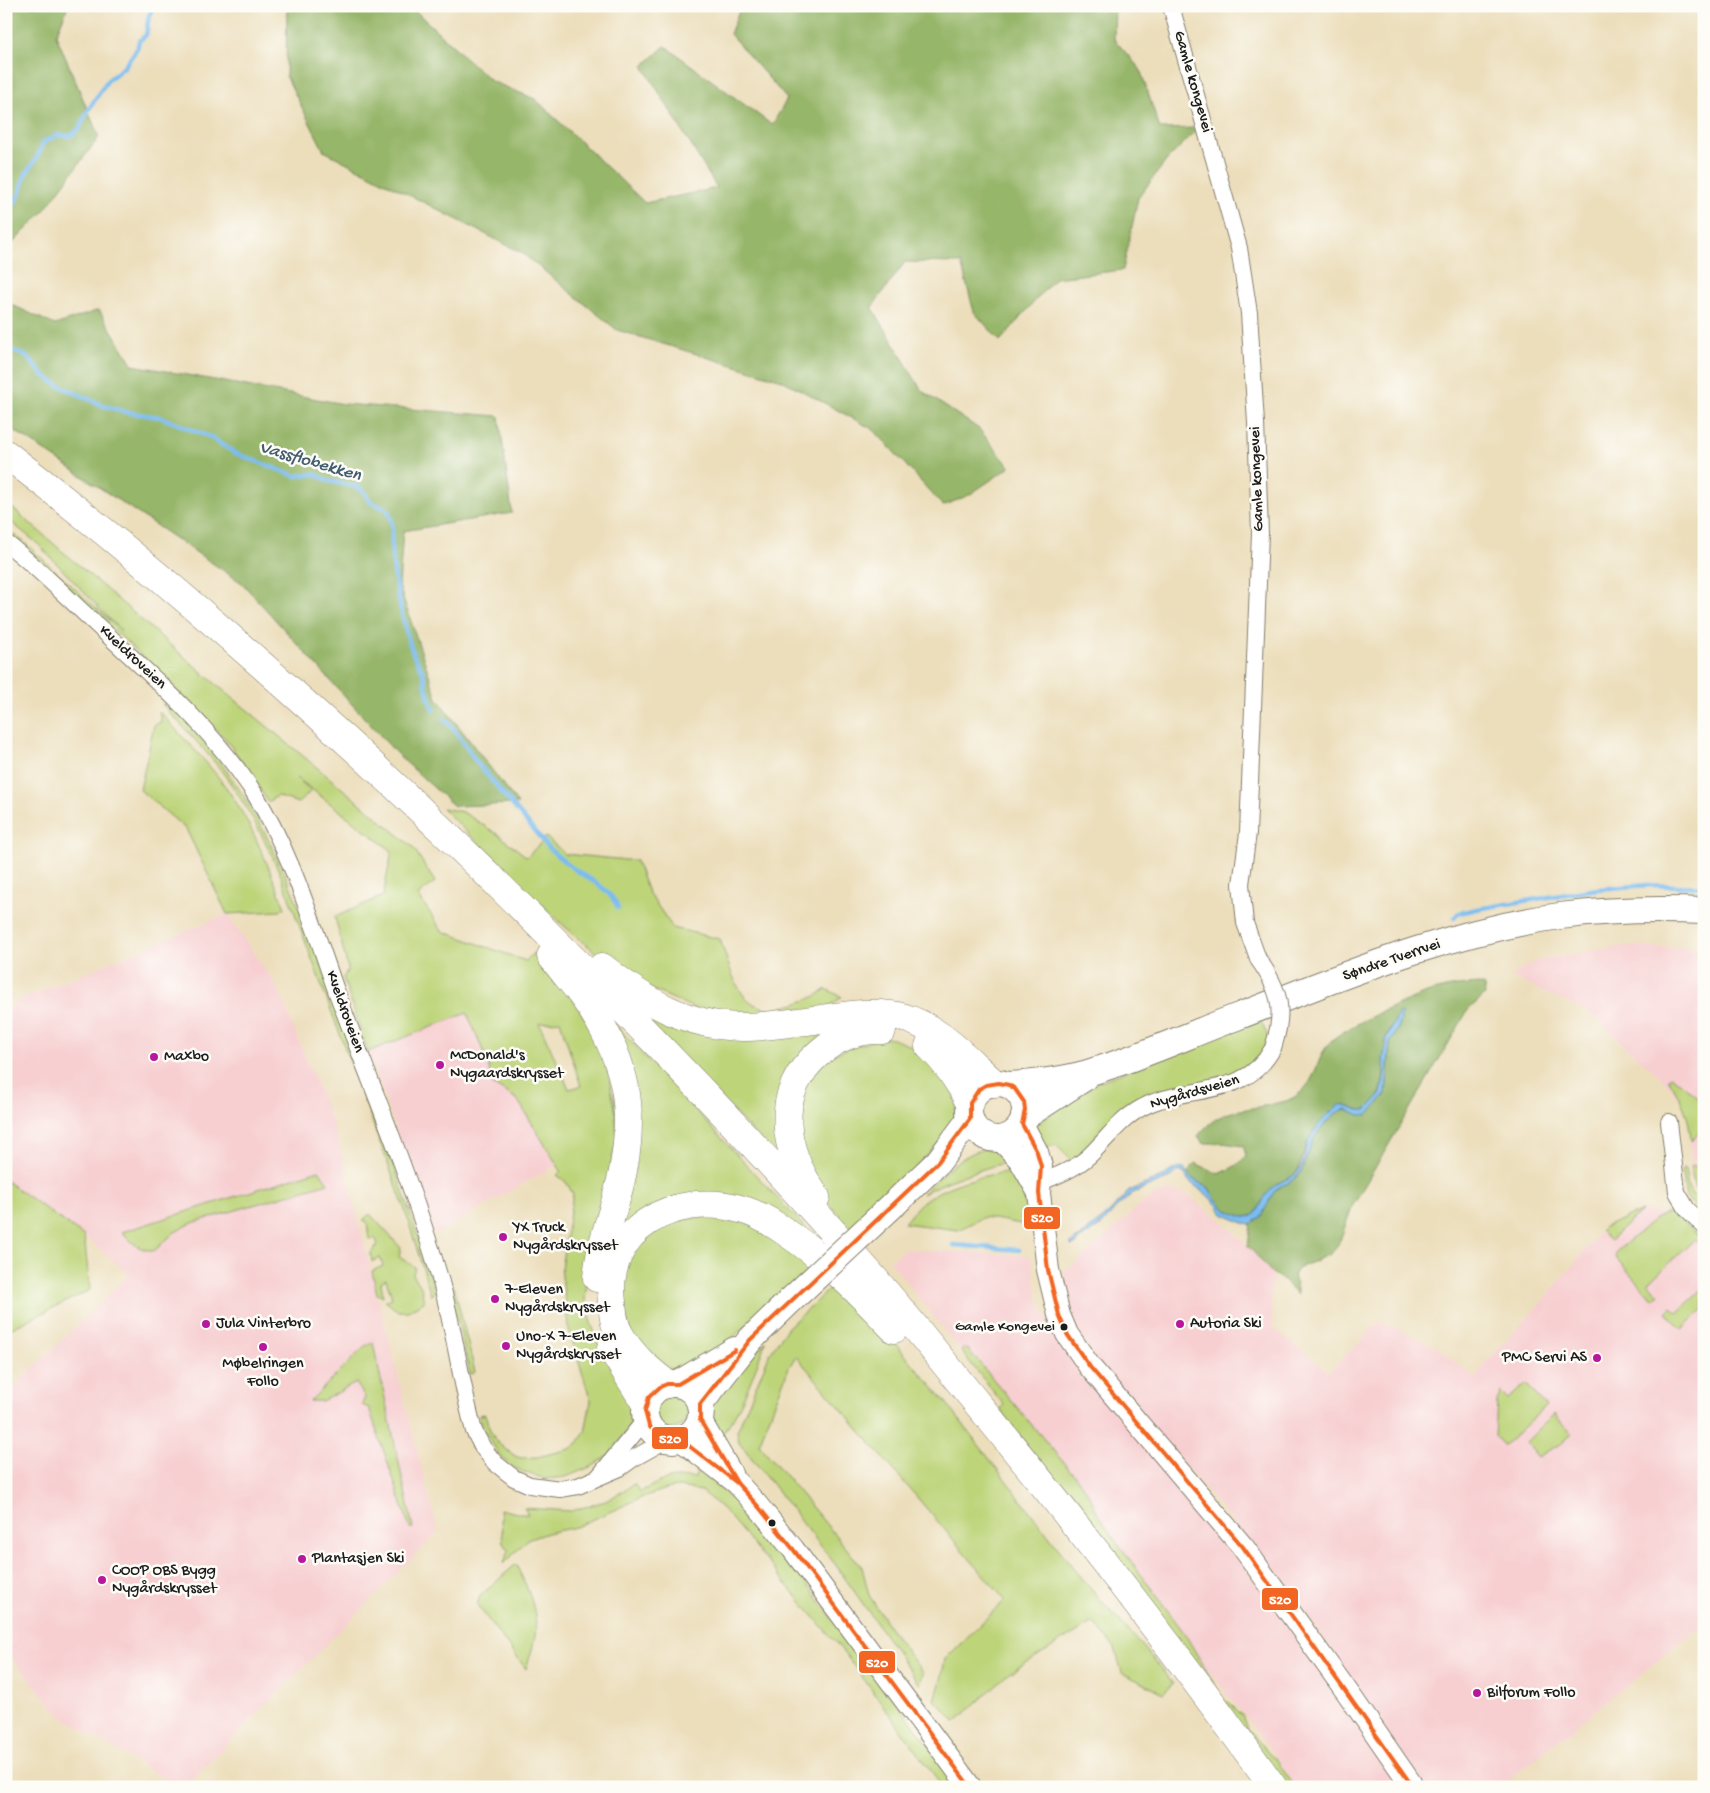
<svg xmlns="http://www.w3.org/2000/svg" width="1710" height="1793" font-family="'Gochi Hand',sans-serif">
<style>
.built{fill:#f7cfd1}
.green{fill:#bdd479;stroke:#6c784a;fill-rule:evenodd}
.forest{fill:#96b669;stroke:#596942}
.water{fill:#7abcef;stroke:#4b6c86}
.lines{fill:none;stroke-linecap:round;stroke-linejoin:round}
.stream{stroke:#7abcef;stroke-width:4.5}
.street-casing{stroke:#847d6c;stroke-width:18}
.secondary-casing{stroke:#847d6c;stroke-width:24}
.primary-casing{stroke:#847d6c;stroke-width:28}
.highway-casing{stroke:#847d6c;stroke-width:29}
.street{stroke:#fff;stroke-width:16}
.secondary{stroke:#fff;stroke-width:22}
.primary{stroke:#fff;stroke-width:26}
.highway{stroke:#fff;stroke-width:28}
.street-bridge-casing{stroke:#847d6c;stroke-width:18;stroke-linecap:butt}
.primary-bridge-casing{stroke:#847d6c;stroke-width:28;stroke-linecap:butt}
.street-bridge{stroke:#fff;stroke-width:16}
.primary-bridge{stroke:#fff;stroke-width:26}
.bus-1-casing{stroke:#fdfcf7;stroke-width:8}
.bus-1{stroke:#f26522;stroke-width:4}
.poi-dot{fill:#b5179e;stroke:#fdfcf7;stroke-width:2}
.bus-dot{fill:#1c1c1c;stroke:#fdfcf7;stroke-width:2}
.labels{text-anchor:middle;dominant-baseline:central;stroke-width:5;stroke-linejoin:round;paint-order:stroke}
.bus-label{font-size:15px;fill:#1c1c1c;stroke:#fdfcf7;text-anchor:end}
.street-label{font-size:16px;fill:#1c1c1c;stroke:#fdfcf7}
.poi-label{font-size:16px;fill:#1c1c1c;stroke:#fdfcf7;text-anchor:start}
.water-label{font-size:18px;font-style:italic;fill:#425c70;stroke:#fdfcf7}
.line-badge{stroke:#fdfcf7;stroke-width:2}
.badge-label{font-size:14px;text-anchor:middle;font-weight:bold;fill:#fff}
</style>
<rect width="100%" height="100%" fill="#fdfcf7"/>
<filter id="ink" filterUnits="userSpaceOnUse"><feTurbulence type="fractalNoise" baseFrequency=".02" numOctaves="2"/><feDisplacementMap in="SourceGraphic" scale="10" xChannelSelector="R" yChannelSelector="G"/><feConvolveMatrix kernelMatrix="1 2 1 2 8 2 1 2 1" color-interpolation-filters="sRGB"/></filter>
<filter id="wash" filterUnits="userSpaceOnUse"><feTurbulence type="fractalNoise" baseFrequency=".0096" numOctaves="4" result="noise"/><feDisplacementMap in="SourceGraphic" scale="20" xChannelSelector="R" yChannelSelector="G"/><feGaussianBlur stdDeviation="1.12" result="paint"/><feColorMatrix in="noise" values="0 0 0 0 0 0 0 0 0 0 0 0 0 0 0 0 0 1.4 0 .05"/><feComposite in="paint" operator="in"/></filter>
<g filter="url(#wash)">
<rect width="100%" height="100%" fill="#ecdebb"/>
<g class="built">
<path d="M227 914 277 987 335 1130 438 1532 184 1787H178L62 1717 6 1652V1395L129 1274 84 1236 6 1181V1013L17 1001Z"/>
<path d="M1621 946 1704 949V1200L1693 1184 1690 1166V1128L1684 1106 1675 1093 1665 1081 1628 1049 1603 1024 1589 1013 1510 976 1538 960Z"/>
<path d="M467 1013 563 1161 434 1235 368 1052Z"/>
<path d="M1174 1191 1189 1196 1214 1215 1242 1240 1273 1274 1274 1280 1270 1289 1273 1328 1329 1372 1375 1326 1380 1323 1391 1326 1438 1348 1476 1379 1482 1367 1547 1296 1604 1227 1642 1211 1676 1215 1704 1241V1623L1500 1787H1423L1317 1629 1221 1508 1095 1358 1083 1341 1072 1311 1063 1271 1075 1264 1146 1200 1157 1193Z"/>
<path d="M904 1249 1031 1256 1038 1301 1056 1337 1075 1366 1155 1457 1249 1573 1403 1787H1297L1265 1742 1165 1616 1079 1502 890 1261Z"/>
</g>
<g class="green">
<path d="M6 506H10L205 675 413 847 435 882 418 895 442 931 526 961 533 953 569 993 603 1047 619 1129 589 1265 585 1299 590 1320 597 1339 633 1407 631 1424 612 1452 595 1465 566 1477 546 1479 526 1473 511 1466 501 1457 486 1434 479 1415 485 1414 490 1430 496 1441 505 1449 517 1457 522 1458 537 1457 570 1449 578 1443 585 1432 591 1401 568 1326 561 1268 573 1194 566 1182 557 1175 561 1171 517 1099 492 1084 488 1062 467 1013 368 1052 343 978 348 969 335 917 383 896 392 851 297 778 311 791 298 803 277 796 268 802 247 768 224 737 128 643 48 568 6 533V529L24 542 121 631 38 544 6 518ZM560 1021 581 1086 569 1089 539 1023Z"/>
<path d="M162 704C174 705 185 721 193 730 272 814 306 925 345 1031 377 1118 409 1204 435 1292L431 1295 404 1207 281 876C264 836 243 798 216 764 199 743 180 724 162 704Z"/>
<path d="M159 711C182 737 208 762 228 790 253 826 269 868 285 908L280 911 227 914 186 829 140 790 154 725 161 722Z"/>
<path d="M442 808 463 812 500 836 527 857 546 837 565 854 636 861 648 892 673 928 720 939C733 976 740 1021 791 1005 804 1001 815 998 826 989L842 997 825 1010 764 1019 705 1013 626 978 562 924Z"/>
<path d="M607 980 671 1020H842L803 1053 796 1177Z"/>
<path d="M1260 1019 1269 1039 1265 1051 1233 1077 1145 1097 1117 1115 1073 1162 1056 1145 1042 1147 1034 1125 1098 1082Z"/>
<path d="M612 1021 827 1251 726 1199 613 1250 619 1204Z"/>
<path d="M882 1037 893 1039 924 1051 958 1099 955 1115 942 1139 890 1196 852 1229 826 1201 798 1146 802 1087 824 1057Z"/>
<path d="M1671 1076C1696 1097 1704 1092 1704 1128L1691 1141C1690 1117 1681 1098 1668 1078Z"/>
<path d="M985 1149H993L1003 1154 1006 1162C977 1171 948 1179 922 1194 940 1176 959 1155 985 1149Z"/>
<path d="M1693 1165C1706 1175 1704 1185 1704 1200L1695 1189 1690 1166Z"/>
<path d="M1683 1168 1685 1169 1688 1187 1693 1196 1704 1208V1217L1686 1197 1681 1170Z"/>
<path d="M319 1170 328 1183 192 1223 175 1232 154 1251C137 1249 134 1244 122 1232Z"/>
<path d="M1007 1172C1026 1184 1026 1204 1026 1225L984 1217 958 1230 904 1223C909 1217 914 1210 919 1205 940 1186 979 1176 1007 1172Z"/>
<path d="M6 1181 84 1236 90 1290 6 1331Z"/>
<path d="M1642 1211 1610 1240 1600 1231 1604 1227Z"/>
<path d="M735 1213 819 1262 709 1358 683 1368 667 1369 624 1329 619 1267 656 1223Z"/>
<path d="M370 1214 401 1248 399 1257 415 1267 413 1274 421 1287 424 1302 408 1311H398L385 1301 392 1298 386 1279 381 1282 383 1297 377 1294 372 1271 383 1266 380 1257 372 1262 371 1253 378 1244 375 1238 369 1239 367 1222 363 1220Z"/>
<path d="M1665 1214 1676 1215 1704 1241V1248L1695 1239 1648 1283 1659 1294 1653 1299 1615 1257 1617 1251 1655 1219Z"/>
<path d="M837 1282 861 1304 945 1401 1081 1578 1146 1650 1173 1684 1163 1693 1122 1673 1115 1648 1093 1622 1008 1674 956 1722 935 1700 941 1680 945 1659 1005 1600 796 1356 789 1367 759 1444 862 1567 869 1595 892 1631 923 1673 920 1685 835 1564 739 1442 737 1431 770 1353 788 1327Z"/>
<path d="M452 1287H454L475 1372 472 1374 470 1373 450 1289Z"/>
<path d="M1704 1288V1309L1682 1329 1666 1312 1671 1307 1677 1313Z"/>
<path d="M766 1341C754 1371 741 1414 719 1437L712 1421V1410L716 1395Z"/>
<path d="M373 1343 413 1528H410L369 1408 362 1405 365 1397 356 1383 322 1401H310L365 1346Z"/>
<path d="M966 1347 1086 1489 1103 1523 1185 1634 1221 1696 1242 1715 1247 1729 1277 1761 1295 1787H1282L1010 1423 1000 1409 1004 1405 961 1351Z"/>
<path d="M1526 1384 1546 1406 1504 1446 1495 1436 1497 1401 1501 1392 1508 1399Z"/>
<circle cx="671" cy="1412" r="17"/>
<path d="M1554 1414 1572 1434 1561 1444 1538 1457 1526 1442Z"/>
<path d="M697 1470 702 1471 740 1507H748L961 1787H943L846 1655 724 1510 701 1491 680 1487 670 1488 643 1497 576 1527 547 1533 527 1540 504 1564 508 1550 503 1543 500 1509 521 1514H528L524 1508 571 1511 606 1501 634 1484 640 1492C662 1480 669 1476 695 1478Z"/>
<path d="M516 1564C526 1586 539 1610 535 1635 534 1646 529 1658 526 1669L477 1605 480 1596Z"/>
</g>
<g class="forest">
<path d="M6 6H68L56 35 99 137 43 212 6 250Z"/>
<path d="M287 6H410L491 81 535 99 645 203 717 188 643 66 665 46 772 125 787 99 730 34 741 6H1115L1114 39 1140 69 1160 129 1199 128 1166 161 1138 198 1123 270 1055 278 1000 341 974 312 961 263 905 262 872 307 922 391 979 429 1010 467 969 495 943 506 874 430 782 380 617 330 522 253 324 151 286 76Z"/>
<path d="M6 302 55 325 99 310 133 365 344 404 499 416 512 513 403 531 399 586 437 698 518 804 454 806 398 755 242 583 6 425Z"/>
<path d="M1480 984 1484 986 1485 995 1468 1010 1352 1207 1339 1243 1330 1254 1297 1269 1294 1274 1298 1295 1278 1276 1273 1274 1248 1246 1251 1224 1256 1221 1264 1211 1273 1192 1281 1186 1289 1183 1301 1172 1314 1138 1319 1131 1336 1113 1346 1109 1360 1115 1374 1108 1386 1094 1390 1042 1399 1027 1402 1014 1399 1013C1396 1021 1388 1031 1386 1038 1383 1056 1389 1106 1363 1111L1343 1104 1315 1129 1307 1143 1298 1170 1292 1177 1278 1183 1262 1201 1259 1209 1253 1216 1244 1217 1226 1210 1213 1197 1209 1188 1193 1179 1188 1172 1195 1163 1219 1174C1230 1169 1240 1165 1246 1155L1243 1146 1223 1143H1203L1198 1136C1221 1106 1244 1112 1277 1103 1281 1102 1287 1101 1291 1099 1318 1084 1314 1062 1329 1043 1340 1029 1408 999 1427 993 1445 987 1462 985 1480 984Z"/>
</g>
<path class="water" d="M1399 1013 1402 1014 1399 1026 1390 1042 1386 1094 1368 1115H1360L1346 1109 1336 1113 1319 1131 1314 1138 1301 1172 1289 1183 1281 1186 1274 1192 1261 1217 1251 1224 1243 1223 1223 1214 1217 1205 1206 1194 1189 1181 1184 1173 1178 1171 1170 1178 1133 1193 1115 1209 1103 1224 1080 1239 1077 1241V1244L1071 1246V1243L1104 1218 1129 1191 1162 1177 1174 1169 1179 1168 1184 1169 1193 1179 1209 1188 1214 1197 1226 1210 1244 1217 1253 1216C1262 1207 1263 1195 1273 1187 1281 1180 1292 1179 1299 1170 1304 1162 1304 1152 1307 1144 1312 1131 1330 1108 1343 1104L1359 1110H1366L1381 1094 1385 1072 1383 1058 1386 1046V1038Z"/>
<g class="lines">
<g class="stream">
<path d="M6 209C23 199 18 191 25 176 28 169 33 164 37 157 40 153 41 147 43 142L58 135 70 136 79 129 89 109 107 81 124 67 137 49 139 41 146 35C148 24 147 16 154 6"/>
<path d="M6 348 22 354 28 358 43 375 58 385 102 405 125 412 160 417 210 437 235 453 295 476 315 474 329 481 353 486 360 488 364 492 370 502C377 506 385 505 389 513 395 525 390 542 392 555 396 588 402 622 413 653 415 659 419 664 422 670 427 684 426 698 434 710"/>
<path d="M444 719C459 732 467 750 479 765 502 793 526 821 549 848 558 857 567 864 577 871 593 881 611 890 618 908"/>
<path d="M1454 918 1459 913 1477 909 1597 889 1648 885 1704 887"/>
<path d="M953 1245 1019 1250"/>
</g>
</g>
</g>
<g filter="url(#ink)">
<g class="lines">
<defs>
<g id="street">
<path d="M1171 6 1239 248 1249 313 1256 423 1260 533 1248 833 1241 884 1245 923 1258 959"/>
<path d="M6 543C39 568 68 599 99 627 153 677 209 726 251 788 291 850 312 923 337 993 372 1087 411 1179 439 1275 454 1326 460 1380 474 1431L483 1448 495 1463 514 1478 530 1485 560 1489 578 1486 620 1468 634 1458 668 1439"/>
<path d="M1669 1122 1677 1192 1687 1209 1704 1226"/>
<path d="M1034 1184C1053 1178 1074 1170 1089 1156 1109 1137 1122 1116 1149 1104 1193 1085 1246 1098 1273 1048"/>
<path d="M600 1475 646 1419"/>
</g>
<g id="secondary">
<path d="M1022 1124 1037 1152 1041 1166 1039 1193 1048 1270 1059 1315 1067 1334 1090 1367 1243 1547 1350 1696 1413 1787"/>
<path d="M1000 1139 1020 1160 1039 1193"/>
<path d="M700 1420 731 1473"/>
<path d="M680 1439 737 1483 757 1505 793 1549 970 1787"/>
</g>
<g id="primary">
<circle cx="997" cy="1111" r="28"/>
<path d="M1009 1085C1037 1083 1067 1080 1094 1071 1143 1056 1191 1034 1239 1016 1343 976 1449 931 1560 916 1608 910 1656 909 1704 911"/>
<path d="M1024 1117 1084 1078"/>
<path d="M896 1202 938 1162 970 1119"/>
<circle cx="673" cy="1412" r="28"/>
<path d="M678 1384 735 1350"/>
<path d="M700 1404 750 1340 791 1300"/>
</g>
<g id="highway">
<path d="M6 454C197 601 377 763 547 933 659 1044 768 1158 872 1276 913 1323 951 1372 990 1419 1088 1539 1183 1661 1273 1787"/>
<path d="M551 956C565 974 581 992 593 1011 626 1064 635 1108 623 1171 616 1207 600 1241 597 1278"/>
<path d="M602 967C644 1001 687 1026 742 1027 766 1027 791 1023 814 1020 843 1016 873 1010 902 1017 939 1027 966 1059 994 1083"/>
<path d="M929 1046C947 1063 959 1081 970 1103"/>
<path d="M816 1197C783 1150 772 1094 819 1053 837 1037 858 1029 882 1030"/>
<path d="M611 1348 646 1404"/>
<path d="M667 1384C649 1370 632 1356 620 1335 614 1325 613 1314 612 1302 602 1229 675 1191 740 1209 756 1213 773 1223 787 1233 828 1260 861 1294 894 1329"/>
</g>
</defs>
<use href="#street" class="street-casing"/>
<use href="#secondary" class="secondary-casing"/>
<use href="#primary" class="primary-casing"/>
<use href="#highway" class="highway-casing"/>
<use href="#street" class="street"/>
<use href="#secondary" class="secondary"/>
<use href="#primary" class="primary"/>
<use href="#highway" class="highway"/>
<defs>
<path id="street-bridge" d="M1258 959C1281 991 1285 1011 1273 1048"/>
<path id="primary-bridge" d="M791 1300 896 1202"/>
</defs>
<use href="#street-bridge" class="street-bridge-casing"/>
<use href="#primary-bridge" class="primary-bridge-casing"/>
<use href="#street-bridge" class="street-bridge"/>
<use href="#primary-bridge" class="primary-bridge"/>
<defs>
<g id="bus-1">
<path d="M735 1350 678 1384H667L660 1387 649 1397 645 1411 649 1426 660 1437 680 1439 737 1483 757 1505 793 1549 970 1787"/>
<path d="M737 1483 700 1420V1404L750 1340 938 1162 970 1119V1103L979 1089 986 1085 999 1083 1009 1085 1015 1089 1024 1102 1025 1110 1022 1124 1037 1152 1041 1166 1039 1193 1048 1270 1059 1315 1067 1334 1090 1367 1243 1547 1413 1787"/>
</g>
</defs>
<use href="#bus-1" class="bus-1-casing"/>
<use href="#bus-1" class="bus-1"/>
</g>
</g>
<g class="poi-dot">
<circle cx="154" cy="1057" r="5"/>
<circle cx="440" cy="1065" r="5"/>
<circle cx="503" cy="1237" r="5"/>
<circle cx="495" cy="1299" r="5"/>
<circle cx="206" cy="1324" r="5"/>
<circle cx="1180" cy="1324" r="5"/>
<circle cx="506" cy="1346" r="5"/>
<circle cx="263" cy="1347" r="5"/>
<circle cx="1597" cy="1358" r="5"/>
<circle cx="302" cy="1559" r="5"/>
<circle cx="102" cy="1580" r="5"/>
<circle cx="1477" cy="1693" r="5"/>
</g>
<g class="bus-dot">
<circle cx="1064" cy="1327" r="4.5"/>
<circle cx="772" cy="1523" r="4.5"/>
</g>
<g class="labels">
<g class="bus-label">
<text x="1055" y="1327">Gamle Kongevei</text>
</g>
<g class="street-label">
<text transform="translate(1192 82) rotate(74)">Gamle kongevei</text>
<text transform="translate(1258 479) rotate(-92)">Gamle kongevei</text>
<text transform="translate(132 658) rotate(43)">Kveldroveien</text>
<text transform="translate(1392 961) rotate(-19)">Søndre Tverrvei</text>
<text transform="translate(344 1012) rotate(70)">Kveldroveien</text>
<text transform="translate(1195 1093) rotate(-16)">Nygårdsveien</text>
</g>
<g class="poi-label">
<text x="450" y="1056">McDonald's<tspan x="450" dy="18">Nygaardskrysset</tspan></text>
<text x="164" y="1057">Maxbo</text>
<text x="513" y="1228">YX Truck<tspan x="513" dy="18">Nygårdskrysset</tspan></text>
<text x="505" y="1290">7-Eleven<tspan x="505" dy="18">Nygårdskrysset</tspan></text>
<text x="216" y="1324">Jula Vinterbro</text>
<text x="1190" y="1324">Autoria Ski</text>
<text x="516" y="1337">Uno-X 7-Eleven<tspan x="516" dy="18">Nygårdskrysset</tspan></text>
<text x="1587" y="1358" text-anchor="end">PMC Servi AS</text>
<text x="263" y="1364" text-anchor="middle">Møbelringen<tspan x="263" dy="18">Follo</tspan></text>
<text x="312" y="1559">Plantasjen Ski</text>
<text x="112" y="1571">COOP OBS Bygg<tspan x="112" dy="18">Nygårdskrysset</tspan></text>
<text x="1487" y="1693">Bilforum Follo</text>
</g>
<g class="water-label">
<text transform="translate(310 462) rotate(16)">Vassflobekken</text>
</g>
</g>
<g class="line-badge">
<rect x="1023" y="1206" width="38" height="24" rx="5" fill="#f26522"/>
<rect x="651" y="1426" width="38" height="24" rx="5" fill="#f26522"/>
<rect x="1261" y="1587" width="38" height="24" rx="5" fill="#f26522"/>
<rect x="858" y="1650" width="38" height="24" rx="5" fill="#f26522"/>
</g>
<g class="badge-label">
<text x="1042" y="1222">520</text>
<text x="670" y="1443">520</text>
<text x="1280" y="1604">520</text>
<text x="877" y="1667">520</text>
</g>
<rect width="1710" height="1793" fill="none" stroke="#fdfcf7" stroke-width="25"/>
</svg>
